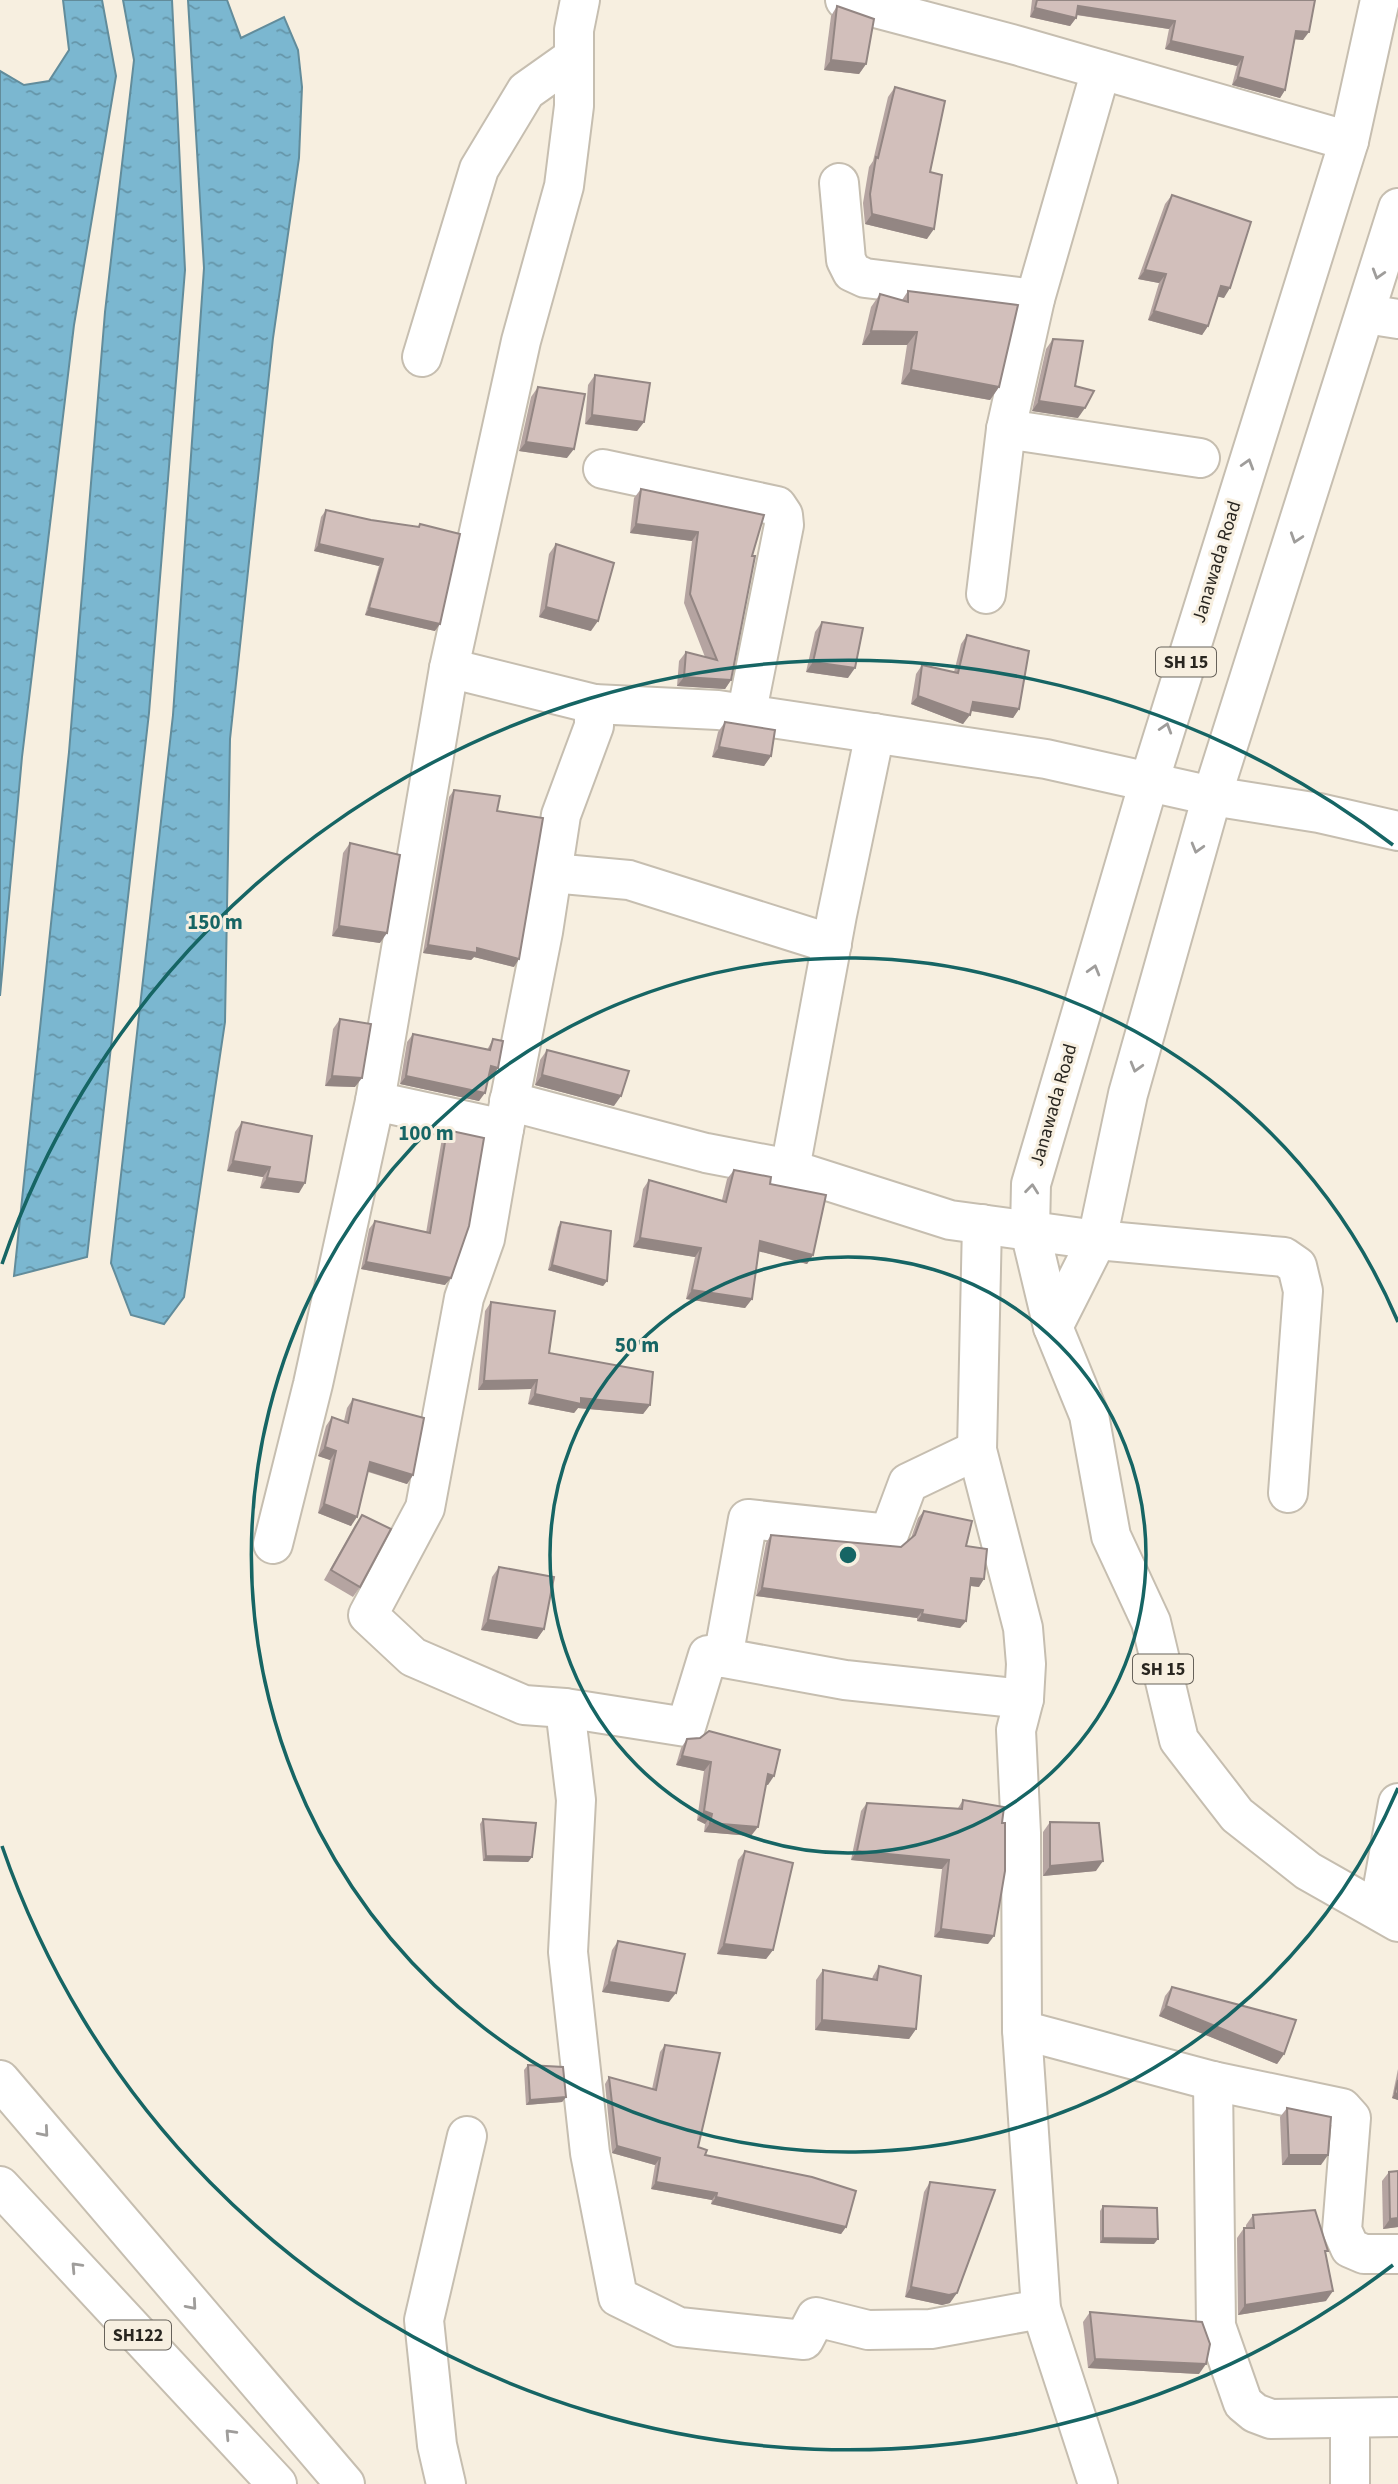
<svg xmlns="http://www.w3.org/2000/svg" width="1398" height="2484" font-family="'Source Sans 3',sans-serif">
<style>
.water{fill:url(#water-ripples);stroke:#628c9b;stroke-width:2}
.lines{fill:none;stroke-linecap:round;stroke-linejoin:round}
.minor-casing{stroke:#c6beb0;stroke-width:42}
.major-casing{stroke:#c6beb0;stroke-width:42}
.minor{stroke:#fff;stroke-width:38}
.major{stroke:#fff;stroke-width:38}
.wall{fill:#b5a4a1}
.shaded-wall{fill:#938683}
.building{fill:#d2bfbb;stroke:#938683;stroke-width:2}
.oneway{stroke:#9f9d9b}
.ring{fill:none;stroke:#166564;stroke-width:3.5}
.labels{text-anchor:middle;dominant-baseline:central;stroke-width:6;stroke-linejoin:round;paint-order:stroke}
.shield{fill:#f7efe0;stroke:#67625a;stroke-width:2}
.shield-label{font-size:18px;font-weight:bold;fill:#292620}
.street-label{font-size:19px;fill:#292620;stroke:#f7efe0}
.centre{fill:#166564;stroke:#f7efe0;stroke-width:3.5}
.ring-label{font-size:21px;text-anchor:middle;font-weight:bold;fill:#166564;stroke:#f7efe0;stroke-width:6;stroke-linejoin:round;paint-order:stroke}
</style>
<defs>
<pattern id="water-ripples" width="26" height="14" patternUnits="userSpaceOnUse" patternTransform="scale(1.75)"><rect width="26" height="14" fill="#7bb7d0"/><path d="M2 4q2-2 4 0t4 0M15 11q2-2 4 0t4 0" fill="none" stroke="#6595a8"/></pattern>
</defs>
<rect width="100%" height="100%" fill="#f7efe0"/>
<g class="water">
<path d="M63 0H102L116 76 74 325 22 757 0 996V71L24 85 49 81 69 50Z"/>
<path d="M123 0H172L185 270 149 713 87 1257 14 1276 69 752 105 312 134 60Z"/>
<path d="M188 0H227L241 38 284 17 298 50 302 87 299 158 273 338 230 739 225 1022 184 1297 164 1324 131 1315 111 1263 173 715 204 268Z"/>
</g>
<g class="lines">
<defs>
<g id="minor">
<path d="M580 0 574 30V106L564 186 521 341 449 668 594 704"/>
<path d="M845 0 1019 46 1349 141"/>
<path d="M839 183 846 260 852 272 865 278 1035 299"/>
<path d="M1366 314 1398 319"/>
<path d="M422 357 479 169 526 91 574 57"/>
<path d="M1006 429 1200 458"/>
<path d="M603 469 777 506 783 515 784 525 746 716"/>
<path d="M986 594 1006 429 1035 299 1101 70"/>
<path d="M552 873 629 880 832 944"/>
<path d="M375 1101 504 1129 543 932 561 815 594 726V704L718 710 1046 759 1212 796 1319 813 1398 831"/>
<path d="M509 1101 706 1153 790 1169 950 1220 1097 1240 1284 1257 1297 1266 1303 1291 1288 1493"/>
<path d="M504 1129 485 1239 464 1298 425 1508 368 1615 413 1657 524 1705 565 1708 686 1727 708 1655 845 1680 1024 1699"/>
<path d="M790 1169 837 915 875 733"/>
<path d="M982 1224 977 1450 1023 1628 1026 1664 1024 1699 1016 1730 1021 1833 1022 2030 1041 2309 1098 2484"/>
<path d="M273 1544 313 1384 375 1101 449 668"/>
<path d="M723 1658 748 1519 889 1534 908 1483 977 1450"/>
<path d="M565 1708 576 1800 568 1952 590 2153 618 2297 679 2327 804 2340 816 2317 868 2330 931 2329 1041 2309"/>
<path d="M1379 1909 1398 1803"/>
<path d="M1022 2030 1213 2081 1342 2108 1351 2118 1342 2230 1350 2248 1364 2254H1398"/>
<path d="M1213 2081 1216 2326 1243 2403 1255 2413 1271 2419 1398 2417"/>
<path d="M446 2484 437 2445 424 2320 467 2136"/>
<path d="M1350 2484V2419"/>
</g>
<g id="major">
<path d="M1380 0 1349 141 1149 782 1031 1184 1030 1231 1053 1327 1089 1415 1111 1536 1151 1622 1179 1740 1237 1815 1308 1871 1398 1922"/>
<path d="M1053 1327 1097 1240 1128 1094 1212 796 1398 208"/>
<path d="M0 2080 345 2484"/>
<path d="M0 2186 277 2484"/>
</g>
</defs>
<use href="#minor" class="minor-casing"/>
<use href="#major" class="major-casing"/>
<use href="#minor" class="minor"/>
<use href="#major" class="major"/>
</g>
<g class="wall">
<path d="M1032 0H1315L1303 40 1295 39 1285 90 1280 98 1232 85 1237 66 1165 49 1169 29 1076 15V18L1070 26 1030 17Z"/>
<path d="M837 6 866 64 859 74 824 70 831 16Z"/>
<path d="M895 87 930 172 927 239 865 224 863 203 869 167 873 161 888 97Z"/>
<path d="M1172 195 1224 298 1218 296 1208 326 1202 335 1148 320 1159 283 1138 279 1165 204Z"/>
<path d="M908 291 999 387 990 400 901 384 907 345H862L871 307 880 294 902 300Z"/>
<path d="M1053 339 1078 418 1032 411 1046 349Z"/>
<path d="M595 375 644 422 637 431 585 424 588 385Z"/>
<path d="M538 387 567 458 519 451 531 397Z"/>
<path d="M641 489 752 556 731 680 725 689 677 686 679 661 686 652 705 657 684 603 692 541 630 533 634 498Z"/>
<path d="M326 510 371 520 418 527 420 524 435 631 365 615 379 566 314 551 321 517Z"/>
<path d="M556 544 591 631 539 617 549 554Z"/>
<path d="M822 622 848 678 806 672 815 632Z"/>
<path d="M967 635 1019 709 1013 718 971 711 963 724 911 704 916 674 922 665 954 672 961 644Z"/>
<path d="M725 722 771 756 764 766 712 757 718 732Z"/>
<path d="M454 790 497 811 514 967 474 957 471 960 423 953 449 797Z"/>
<path d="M350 843 380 943 332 936 343 853Z"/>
<path d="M340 1019 355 1087 325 1086 333 1029Z"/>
<path d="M413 1034 487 1050 493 1039 498 1068 492 1076 489 1075 479 1101 400 1084 407 1042Z"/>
<path d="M547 1050 614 1106 535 1085 540 1060Z"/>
<path d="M242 1122 299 1193 260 1188 263 1177 227 1171 235 1132Z"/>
<path d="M447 1130 445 1285 361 1269 369 1229 375 1221 426 1233 442 1138Z"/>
<path d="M734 1170 770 1184 813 1255 807 1264 759 1251 752 1299 745 1308 686 1299 695 1257 633 1247 643 1189 649 1180 722 1200 727 1179Z"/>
<path d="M561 1222 607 1281 603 1286 548 1270 558 1227Z"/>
<path d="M491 1302 549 1353 650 1405 643 1414 578 1408 574 1413 528 1404 531 1389 478 1390 485 1311Z"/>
<path d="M353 1399 413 1475 407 1484 368 1472 351 1526 318 1513 330 1460 318 1456 326 1426 332 1417 344 1421 347 1408Z"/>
<path d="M924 1511 966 1546 979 1587 970 1586 966 1621 960 1628 917 1621V1618L756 1596 766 1543 771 1535 901 1547 911 1538 918 1518Z"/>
<path d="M362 1515 360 1587 353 1597 324 1580 355 1525Z"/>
<path d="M499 1567 544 1629 537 1639 481 1630 492 1577Z"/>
<path d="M687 1739 768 1785H766L751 1836 704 1832 705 1824 697 1820 704 1771 676 1765 681 1748Z"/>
<path d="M963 1800 1002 1823 988 1944 934 1937 942 1869 851 1860 861 1811 867 1803 958 1808Z"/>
<path d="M483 1819 532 1857 528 1862 483 1861 480 1824Z"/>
<path d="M1050 1822 1096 1871 1043 1876V1832Z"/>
<path d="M745 1851 773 1950 766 1959 717 1954 738 1860Z"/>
<path d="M618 1941 669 2002 602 1992 612 1950Z"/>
<path d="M879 1966 916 2029 909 2039 815 2030 816 1980 823 1970 872 1979 873 1976Z"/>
<path d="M1172 1987 1284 2054 1277 2064 1159 2016 1165 1996Z"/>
<path d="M665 2045 698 2147 705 2155 846 2227 841 2234 711 2204 712 2200 651 2189 655 2165 612 2153 605 2084 609 2077 652 2089 660 2052Z"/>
<path d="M528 2065 566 2097 562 2102 526 2105 524 2070Z"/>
<path d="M1398 2069V2100L1392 2098Z"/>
<path d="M1287 2108 1321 2165H1282L1280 2117Z"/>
<path d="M1398 2171V2227L1383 2229 1382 2181 1389 2172Z"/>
<path d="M930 2182 950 2303 942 2305 905 2297 924 2192Z"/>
<path d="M1103 2206 1154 2244 1100 2243V2211Z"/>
<path d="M1253 2215 1325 2255 1326 2301 1238 2315 1237 2238 1244 2228H1246V2225Z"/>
<path d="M1090 2312 1199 2374 1088 2368 1083 2322Z"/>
</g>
<g class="shaded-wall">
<path d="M1078 6 1175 21 1169 29 1072 14Z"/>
<path d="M1035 8 1076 18 1070 26 1030 17Z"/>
<path d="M1296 31 1309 32 1303 40 1291 39Z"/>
<path d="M1171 41 1243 57 1237 66 1165 49Z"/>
<path d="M831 60 866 64 859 74 824 70Z"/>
<path d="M1238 77 1285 90 1280 98 1232 85Z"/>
<path d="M872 214 934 229 927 239 865 224Z"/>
<path d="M1145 270 1166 274 1159 283 1138 279Z"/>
<path d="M1221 286 1230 288 1224 298 1215 296Z"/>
<path d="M1154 311 1208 326 1202 335 1148 320Z"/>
<path d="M871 331 917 332 907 345H862Z"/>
<path d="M911 370 999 387 990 400 901 384Z"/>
<path d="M1039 401 1085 408 1078 418 1032 411Z"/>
<path d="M592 415 644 422 637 431 585 424Z"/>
<path d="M526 442 574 449 567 458 519 451Z"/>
<path d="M636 524 698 532 692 541 630 533Z"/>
<path d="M319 544 383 559 379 566 314 551Z"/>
<path d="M546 607 598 621 591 631 539 617Z"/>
<path d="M369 608 440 624 435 631 365 615Z"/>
<path d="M813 662 855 668 848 678 806 672Z"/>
<path d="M684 677 731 680 725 689 677 686Z"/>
<path d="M918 696 970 715 963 724 911 704Z"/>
<path d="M973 702 1019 709 1013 718 967 710Z"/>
<path d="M719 747 771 756 764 766 712 757Z"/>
<path d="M339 926 387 933 380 943 332 936Z"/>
<path d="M428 945 477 948 519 959 514 967 474 957 471 960 423 953Z"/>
<path d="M491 1066 498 1068 492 1076 486 1073Z"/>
<path d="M542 1075 621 1096 614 1106 535 1085Z"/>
<path d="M332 1076 362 1078 355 1087 325 1086Z"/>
<path d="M406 1076 485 1093 479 1101 400 1084Z"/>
<path d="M233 1161 270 1167 263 1177 227 1171Z"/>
<path d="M267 1178 305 1183 299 1193 260 1188Z"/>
<path d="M640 1238 701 1248 695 1257 633 1247Z"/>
<path d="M760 1241 813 1255 807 1264 754 1250Z"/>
<path d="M366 1262 451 1278 445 1285 361 1269Z"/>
<path d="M552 1265 607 1281 603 1286 548 1270Z"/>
<path d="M692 1290 752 1299 745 1308 686 1299Z"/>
<path d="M537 1380 531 1389 478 1390 484 1381Z"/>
<path d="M535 1394 581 1398 650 1405 643 1414 578 1408 574 1413 528 1404Z"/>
<path d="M325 1447 336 1451 330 1460 318 1456Z"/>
<path d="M370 1462 413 1475 407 1484 364 1470Z"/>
<path d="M324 1504 357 1517 351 1526 318 1513Z"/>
<path d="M971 1578 984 1579 979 1587 965 1585Z"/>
<path d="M762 1588 923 1610 917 1618 756 1596Z"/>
<path d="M922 1614 966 1621 960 1628 917 1621Z"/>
<path d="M488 1620 544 1629 537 1639 481 1630Z"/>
<path d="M682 1756 711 1762 704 1771 676 1765Z"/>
<path d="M768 1774 774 1776 768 1785 761 1784Z"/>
<path d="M704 1811 712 1814 705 1824 697 1820Z"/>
<path d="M710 1823 758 1827 751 1836 704 1832Z"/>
<path d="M857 1851 949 1860 942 1869 851 1860Z"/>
<path d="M486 1856 532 1857 528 1862 483 1861Z"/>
<path d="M1103 1861 1096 1871 1043 1876 1050 1866Z"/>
<path d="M941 1929 994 1936 988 1944 934 1937Z"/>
<path d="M724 1944 773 1950 766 1959 717 1954Z"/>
<path d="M609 1982 676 1993 669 2002 602 1992Z"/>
<path d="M1166 2006 1284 2054 1277 2064 1159 2016Z"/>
<path d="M822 2020 916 2029 909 2039 815 2030Z"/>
<path d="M1395 2093 1398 2094V2100L1392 2098Z"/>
<path d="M566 2097 562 2102 526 2105 530 2100Z"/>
<path d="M617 2146 660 2158 655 2165 612 2153Z"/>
<path d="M1289 2155H1328L1321 2165H1282Z"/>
<path d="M656 2182 717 2193 712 2200 651 2189Z"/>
<path d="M716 2197 846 2227 841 2234 711 2204Z"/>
<path d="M1398 2218V2227L1383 2229 1390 2219Z"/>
<path d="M1103 2238 1158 2239 1154 2244 1100 2243Z"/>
<path d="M911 2287 957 2293 950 2303 942 2305 905 2297Z"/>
<path d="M1333 2291 1326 2301 1238 2315 1245 2305Z"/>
<path d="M1095 2359 1206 2364 1199 2374 1088 2368Z"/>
</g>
<g class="building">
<path d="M1037 0H1315L1309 32 1296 31 1285 90 1238 77 1243 57 1171 41 1175 21 1078 6 1076 18 1035 8Z"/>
<path d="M837 6 874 19 866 64 831 60Z"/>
<path d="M895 87 945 101 930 172 942 175 934 229 872 214 870 194 876 157 878 158Z"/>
<path d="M1172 195 1251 222 1230 288 1221 286 1208 326 1154 311 1166 274 1145 270Z"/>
<path d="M908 291 1018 305 999 387 911 370 917 332 871 331 880 294 908 302Z"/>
<path d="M1053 339 1083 341 1075 386 1094 391 1085 408 1039 401Z"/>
<path d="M595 375 650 383 644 422 592 415Z"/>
<path d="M538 387 585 394 574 449 526 442Z"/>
<path d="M641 489 764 515 752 556H755L731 680 684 677 686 652 717 660 690 594 698 532 636 524Z"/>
<path d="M326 510 371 520 419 527 420 524 460 534 440 624 369 608 383 559 319 544Z"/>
<path d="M556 544 614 563 598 621 546 607Z"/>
<path d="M822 622 863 628 855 668 813 662Z"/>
<path d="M967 635 1029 651 1019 709 973 702 970 715 918 696 922 665 958 673Z"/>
<path d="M725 722 775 730 771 756 719 747Z"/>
<path d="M454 790 500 796 497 811 543 818 519 959 477 948V953L428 945Z"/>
<path d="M350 843 400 855 387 933 339 926Z"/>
<path d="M340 1019 371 1024 362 1078 332 1076Z"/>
<path d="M413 1034 490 1050 493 1039 503 1041 498 1068 491 1066 485 1093 406 1076Z"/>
<path d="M547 1050 629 1071 621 1096 542 1075Z"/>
<path d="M242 1122 312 1136 305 1183 267 1178 270 1167 233 1161Z"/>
<path d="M447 1130 484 1138 469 1226 451 1278 366 1262 375 1221 430 1233Z"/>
<path d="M734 1170 771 1177 770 1184 826 1195 813 1255 760 1241 752 1299 692 1290 701 1248 640 1238 649 1180 726 1202Z"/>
<path d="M561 1222 611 1231 607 1281 552 1265Z"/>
<path d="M491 1302 555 1311 549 1353 653 1372 650 1405 581 1398V1404L535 1394 537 1380 484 1381Z"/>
<path d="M353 1399 424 1418 413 1475 370 1462 357 1517 324 1504 336 1451 325 1447 332 1417 348 1423Z"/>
<path d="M924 1511 972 1521 966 1546 987 1549 984 1579 971 1578 966 1621 922 1614 923 1610 762 1588 771 1535 901 1547 915 1535Z"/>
<path d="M362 1515 391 1529 360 1587 331 1570Z"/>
<path d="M499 1567 554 1577 544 1629 488 1620Z"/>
<path d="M709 1731 780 1750 774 1776 768 1774 758 1827 710 1823 712 1814 704 1811 711 1762 682 1756 687 1739 700 1738Z"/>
<path d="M963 1800 1004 1807 1002 1823H1005V1871L994 1936 941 1929 949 1860 857 1851 867 1803 962 1809Z"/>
<path d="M483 1819 536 1823 532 1857 486 1856Z"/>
<path d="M1050 1822 1099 1823 1103 1861 1050 1866Z"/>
<path d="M745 1851 793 1863 773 1950 724 1944Z"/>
<path d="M618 1941 685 1954 676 1993 609 1982Z"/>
<path d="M879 1966 921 1976 916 2029 822 2020 823 1970 877 1980Z"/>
<path d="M1172 1987 1296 2020 1284 2054 1166 2006Z"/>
<path d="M665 2045 720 2053 698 2147 707 2150 705 2155 812 2177 856 2191 846 2227 716 2197 717 2193 656 2182 660 2158 617 2146 609 2077 656 2090Z"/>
<path d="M528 2065 563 2067 566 2097 530 2100Z"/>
<path d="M1398 2080V2094L1395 2093Z"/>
<path d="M1287 2108 1331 2117 1328 2155H1289Z"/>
<path d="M1398 2171V2218L1390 2219 1389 2172Z"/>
<path d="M930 2182 995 2190 957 2293 949 2295 911 2287Z"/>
<path d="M1103 2206 1157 2208 1158 2239 1103 2238Z"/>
<path d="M1315 2210 1328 2251H1325L1333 2291 1245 2305 1244 2228H1254L1253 2215Z"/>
<path d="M1090 2312 1202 2322 1210 2344 1206 2364 1095 2359Z"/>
</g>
<defs><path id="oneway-chevron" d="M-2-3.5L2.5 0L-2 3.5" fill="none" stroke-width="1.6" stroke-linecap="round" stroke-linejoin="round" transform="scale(1.75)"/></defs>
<g class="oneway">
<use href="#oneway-chevron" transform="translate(1378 274) rotate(107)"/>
<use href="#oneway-chevron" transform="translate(1248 464) rotate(-73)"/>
<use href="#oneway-chevron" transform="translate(1296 538) rotate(108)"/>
<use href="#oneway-chevron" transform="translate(1166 728) rotate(-73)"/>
<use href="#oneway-chevron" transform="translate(1197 848) rotate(106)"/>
<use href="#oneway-chevron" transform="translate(1094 970) rotate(-74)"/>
<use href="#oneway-chevron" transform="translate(1136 1067) rotate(106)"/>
<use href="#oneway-chevron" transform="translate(1032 1189) rotate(-84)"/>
<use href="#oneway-chevron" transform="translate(44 2132) rotate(49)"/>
<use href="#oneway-chevron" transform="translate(76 2267) rotate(-133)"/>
<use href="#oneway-chevron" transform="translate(192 2305) rotate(49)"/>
<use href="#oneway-chevron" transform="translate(230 2434) rotate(-133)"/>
</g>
<g class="ring">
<circle cx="848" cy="1555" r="298"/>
<path d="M1398 1788A597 597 0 1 1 1398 1322"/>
<path d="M1393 2265A895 895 0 0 1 2 1846M2 1264A895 895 0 0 1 1393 845"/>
</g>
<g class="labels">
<g class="shield">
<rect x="1156" y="647.5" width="60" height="29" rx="5"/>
<rect x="1133" y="1654.5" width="60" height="29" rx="5"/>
<rect x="105" y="2320.5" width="66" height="29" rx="5"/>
</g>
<g class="shield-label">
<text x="1186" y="662">SH 15</text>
<text x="1163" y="1669">SH 15</text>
<text x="138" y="2335">SH122</text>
</g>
<g class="street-label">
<text transform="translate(1217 562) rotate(-73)">Janawada Road</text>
<text transform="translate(1054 1105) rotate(-74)">Janawada Road</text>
</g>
</g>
<circle cx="848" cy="1555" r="10" class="centre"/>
<g class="ring-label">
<text x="215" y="929">150 m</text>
<text x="426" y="1140">100 m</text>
<text x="637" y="1352">50 m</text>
</g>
</svg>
